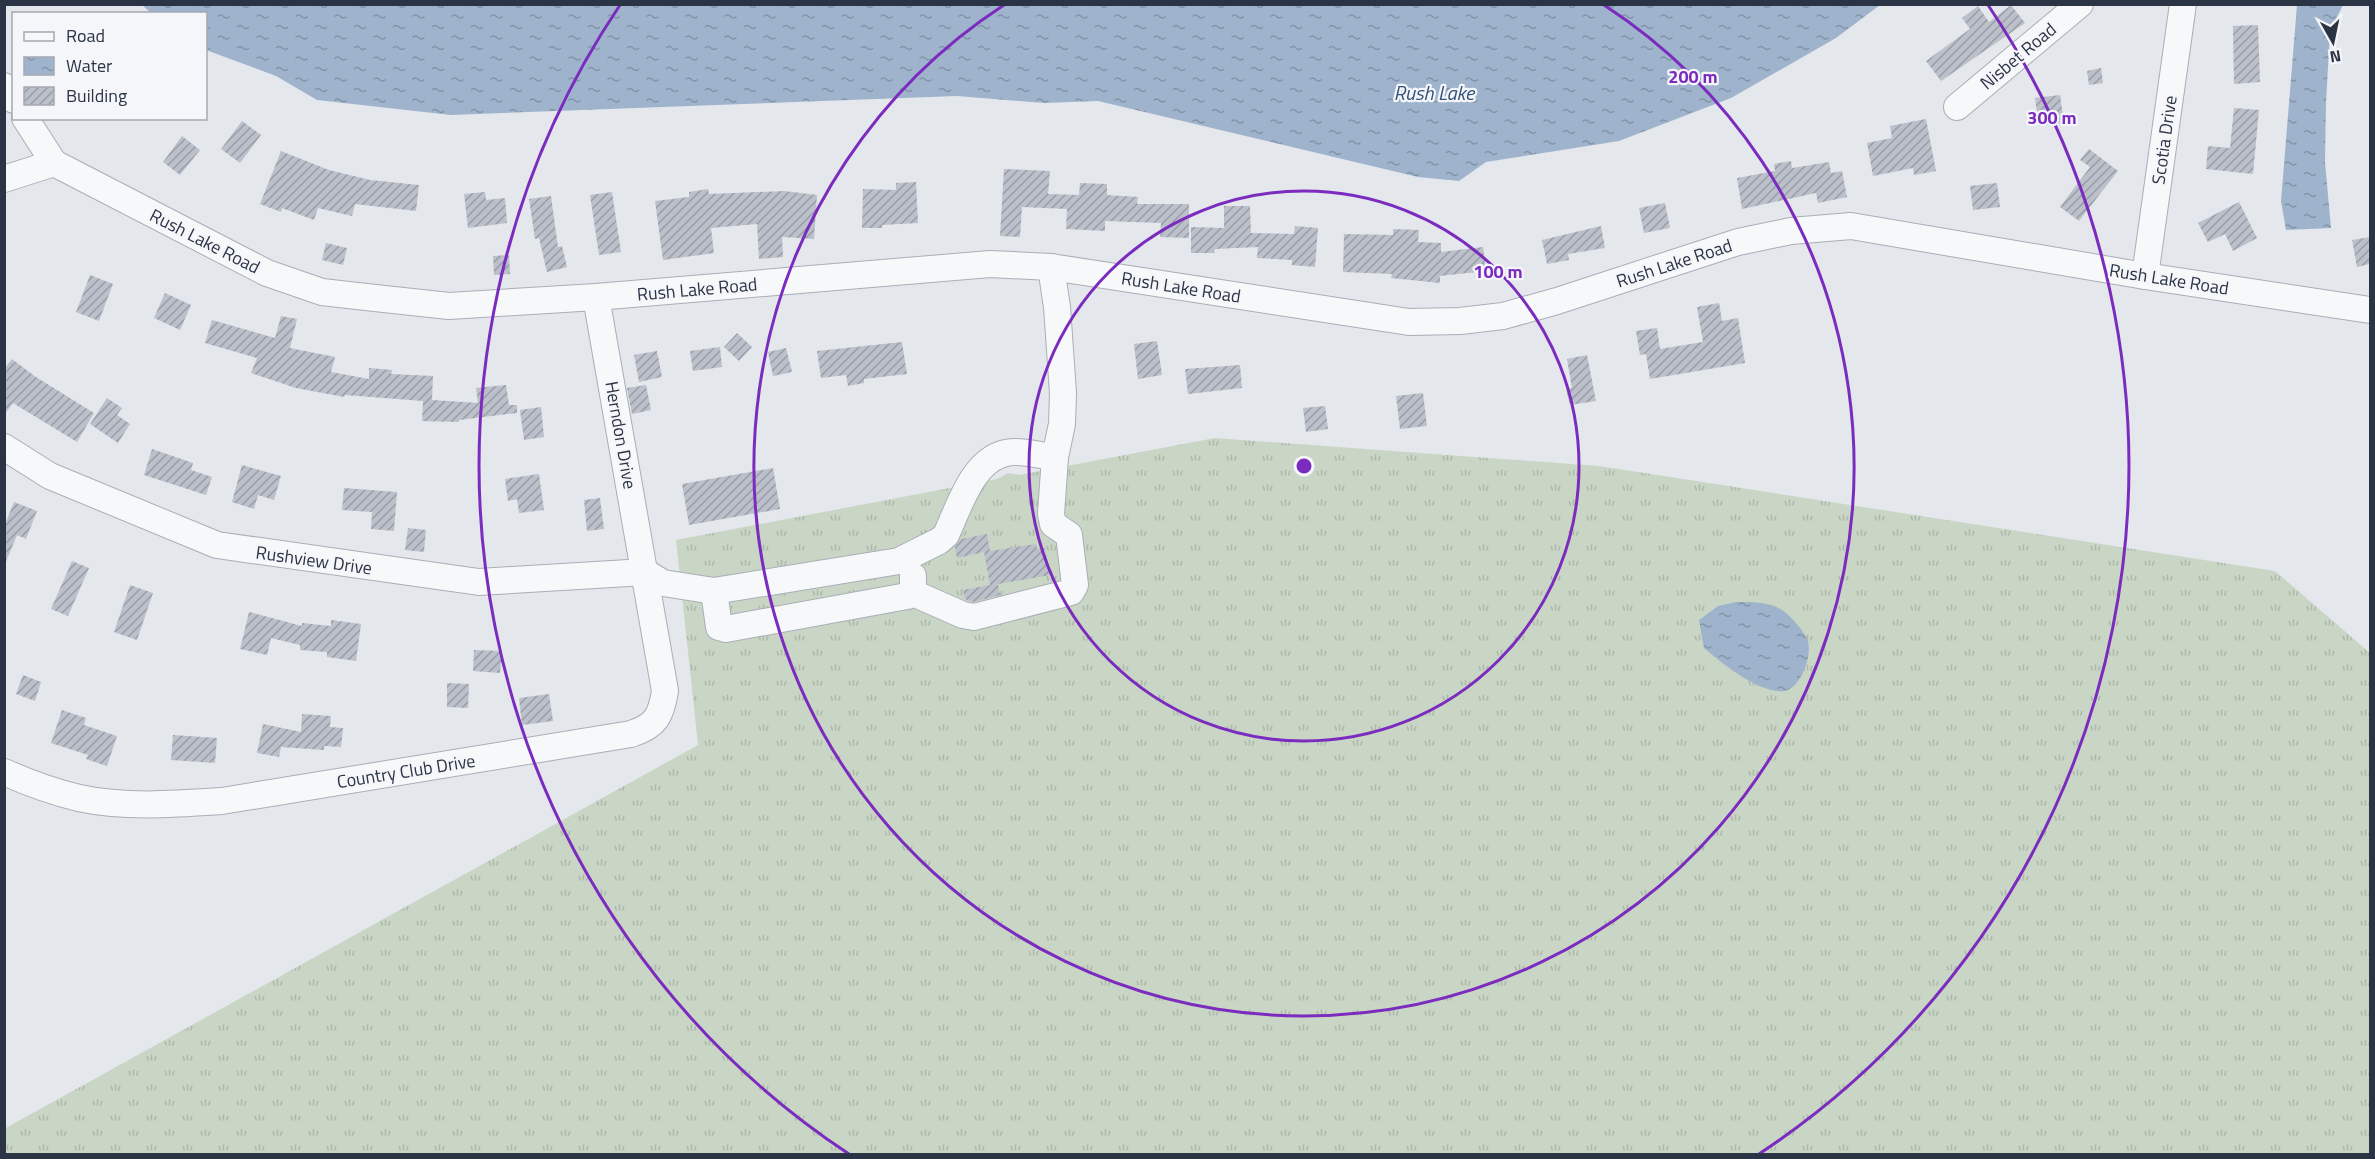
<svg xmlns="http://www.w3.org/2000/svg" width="2375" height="1159" font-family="'Titillium Web',sans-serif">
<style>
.grass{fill:url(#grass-tufts)}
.water{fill:url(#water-ripples)}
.building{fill:url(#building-hatch)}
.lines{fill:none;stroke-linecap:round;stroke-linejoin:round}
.minor-casing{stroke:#a9aeb7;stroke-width:28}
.minor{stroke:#f7f8fa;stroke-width:26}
.ring{fill:none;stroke:#7b2cbf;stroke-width:3}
.labels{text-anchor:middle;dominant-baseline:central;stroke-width:4.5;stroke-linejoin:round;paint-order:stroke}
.street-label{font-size:18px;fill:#2b3445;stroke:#f4f6f9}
.water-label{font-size:20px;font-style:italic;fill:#34527a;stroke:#f4f6f9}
.centre{fill:#7b2cbf;stroke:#f4f6f9;stroke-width:3}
.ring-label{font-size:18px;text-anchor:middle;font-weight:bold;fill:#7b2cbf;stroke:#f4f6f9;stroke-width:4.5;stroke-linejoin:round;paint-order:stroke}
</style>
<defs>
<pattern id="grass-tufts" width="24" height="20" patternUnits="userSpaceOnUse" patternTransform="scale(1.5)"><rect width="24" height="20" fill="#c9d6c5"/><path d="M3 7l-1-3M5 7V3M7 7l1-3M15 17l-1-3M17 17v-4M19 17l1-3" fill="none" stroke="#adb8ab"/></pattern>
<pattern id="water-ripples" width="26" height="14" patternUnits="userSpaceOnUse" patternTransform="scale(1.5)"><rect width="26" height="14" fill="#9fb4cc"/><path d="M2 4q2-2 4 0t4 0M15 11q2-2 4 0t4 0" fill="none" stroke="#8293a7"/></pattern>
<pattern id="building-hatch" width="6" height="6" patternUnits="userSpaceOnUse" patternTransform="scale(1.5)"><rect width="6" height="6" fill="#bbc0ca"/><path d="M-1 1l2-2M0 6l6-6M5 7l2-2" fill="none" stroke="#989da6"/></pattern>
</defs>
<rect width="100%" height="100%" fill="#e4e7ec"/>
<path class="grass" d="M1215 438 1599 466 2275 571 2370 653V1154H5L4 1129 698 745 676 540 997 479 1008 473 1019 475Z"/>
<g class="water">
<path d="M142 5H1880L1836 38 1731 98 1619 141 1486 162 1459 181 1418 177 1098 101 1044 103 957 96 451 115 317 100 276 76 206 50V14L151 13Z"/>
<path d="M2297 5H2343L2330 31 2326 103 2325 162 2331 228 2286 230 2281 201Z"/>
<path d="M1736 602C1752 602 1773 602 1785 612 1793 619 1805 632 1808 641 1812 657 1801 688 1784 691 1759 694 1722 663 1704 648L1699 620 1718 606Z"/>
</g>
<g class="building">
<path d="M2011 5 2025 23 1941 81 1926 61 1970 29 1962 18 1978 6 1989 22Z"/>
<path d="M2258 25 2260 82 2234 84 2233 26Z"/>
<path d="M2101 68 2103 83 2089 85 2087 71Z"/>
<path d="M2060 95 2064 123 2039 126 2035 98Z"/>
<path d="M2234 108 2259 110 2253 174 2206 169 2208 146 2230 148Z"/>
<path d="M1926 119 1936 171 1914 175 1913 168 1873 176 1867 143 1892 138 1890 126Z"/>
<path d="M242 121 261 135 240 163 221 149Z"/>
<path d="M182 136 200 150 180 175 163 162Z"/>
<path d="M2089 149 2118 171 2079 221 2060 207 2090 167 2080 160Z"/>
<path d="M281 151 329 170 370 180 419 185 416 211 355 204 352 216 318 208 314 220 282 208 281 212 260 204Z"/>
<path d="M1791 161 1792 168 1829 162 1831 173 1842 171 1847 197 1818 203 1816 193 1742 209 1737 178 1775 171 1774 164Z"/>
<path d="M1004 169 1050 171 1048 194 1079 195 1080 183 1107 184V195L1138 197 1137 204H1189V238L1160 237 1161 223 1105 221V231L1066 229 1067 209 1022 207 1020 237 1000 236Z"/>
<path d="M916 182 918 223 882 225V228H862L863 189 896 190V183Z"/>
<path d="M1997 183 2000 207 1973 210 1970 186Z"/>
<path d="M708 189 709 194 784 191 817 195 814 239 782 237 783 257 759 259 757 224 711 228 714 253 663 260 655 201 689 197V192Z"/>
<path d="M485 192 486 200 505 198 507 223 468 228 464 194Z"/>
<path d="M612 192 621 252 599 255 590 195Z"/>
<path d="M551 196 558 247 562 246 567 267 547 272 539 238 535 239 529 199Z"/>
<path d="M2239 202 2257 238 2233 251 2225 234 2208 242 2198 223Z"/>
<path d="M1665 203 1670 228 1644 233 1639 208Z"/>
<path d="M1224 206H1250L1251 233 1294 234 1295 226 1318 228 1315 267 1292 265V260L1257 258 1258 247 1215 249 1214 253H1191V227L1224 228Z"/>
<path d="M1601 226 1605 248 1568 254 1569 260 1547 264 1542 240Z"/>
<path d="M1393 229 1419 230 1418 242 1441 243V252L1483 247 1486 271 1440 276V283L1391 278 1392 274 1343 272 1344 234 1393 235Z"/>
<path d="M2370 237V264L2357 267 2352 240Z"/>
<path d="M326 243 347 248 343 265 322 260Z"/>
<path d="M509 255 510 274 494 275 493 256Z"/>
<path d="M90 275 113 284 99 321 76 312Z"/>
<path d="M165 293 191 305 180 330 154 318Z"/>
<path d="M1719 303 1722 321 1738 318 1745 363 1650 379 1646 354 1640 355 1636 331 1657 328 1660 349 1703 342 1697 307Z"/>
<path d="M281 316 297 319 290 348 335 357 331 372 369 379V368L392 370 391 374 433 376 432 400 478 403 476 388 506 385 509 405H517V413L459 420V422L422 421 423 401 345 395 344 397 296 388 251 373 257 358 205 343 212 320 275 338Z"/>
<path d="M737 333 752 347 739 361 724 347Z"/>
<path d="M1157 341 1162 375 1138 379 1134 344Z"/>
<path d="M902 342 907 374 864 379V383L848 386 846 375 821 378 817 351Z"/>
<path d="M720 347 722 367 693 371 690 351Z"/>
<path d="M786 348 792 372 773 376 768 352Z"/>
<path d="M657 351 662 377 639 382 634 355Z"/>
<path d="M1587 355 1596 401 1570 405 1566 389 1572 388 1567 359Z"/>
<path d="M12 359 36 377 94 413 77 442 13 403 4 415V369Z"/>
<path d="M1240 365 1242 388 1188 394 1185 369Z"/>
<path d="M646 385 651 410 632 414 627 388Z"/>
<path d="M1423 393 1427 426 1400 429 1396 396Z"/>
<path d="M107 398 122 408 117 415 130 424 118 443 90 424Z"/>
<path d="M1325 406 1328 429 1306 432 1303 408Z"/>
<path d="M541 407 544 437 524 440 520 410Z"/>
<path d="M152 449 193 463 191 470 212 477 206 495 144 475Z"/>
<path d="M242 465 281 476 274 500 258 495 254 509 232 502Z"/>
<path d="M773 468 780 509 689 525 682 484Z"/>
<path d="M539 474 544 510 519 513 517 499 508 501 505 479Z"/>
<path d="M344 488 397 492 394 531 371 529 372 512 342 510Z"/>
<path d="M600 498 604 529 587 531 584 500Z"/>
<path d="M14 502 37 511 26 539 17 535 5 564 4 527Z"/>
<path d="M408 528 426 530 424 552 405 550Z"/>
<path d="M987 534 990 551 1036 544 1037 549 1045 548 1050 575 998 584 1000 595 973 602 965 599 963 590 990 585 984 552 957 558 955 547 961 539Z"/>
<path d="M72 561 89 568 68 616 51 609Z"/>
<path d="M130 585 153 593 137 640 114 632Z"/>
<path d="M249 612 302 626V623L331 626V620L361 624 356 661 327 657V652L300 650V645L271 638 267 655 240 649Z"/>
<path d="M474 650 502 651 500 673 473 671Z"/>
<path d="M23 675 41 682 35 701 16 694Z"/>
<path d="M447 683 469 684 468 708 447 707Z"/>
<path d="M549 694 553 721 522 725 519 698Z"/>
<path d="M62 710 86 718 84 725 117 736 107 766 86 759 88 755 51 743Z"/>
<path d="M302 714 331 716 330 727 343 728 341 747 324 746V750L281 747 279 757 257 753 263 724 301 732Z"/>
<path d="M173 735 217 738 215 763 171 760Z"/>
</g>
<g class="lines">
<defs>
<g id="minor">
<path d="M4 86 14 100"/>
<path d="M1957 107 2080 4"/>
<path d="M25 118 54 163"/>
<path d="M4 179 54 163 267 273 322 292 375 298 449 306 596 297 990 264 1051 267 1409 322 1460 321 1503 316 1557 301 1738 242 1791 231 1851 226 2145 276 2370 310"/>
<path d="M2145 276 2183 4"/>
<path d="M4 447 50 476 217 545 479 582 645 572"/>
<path d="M645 572 663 583 714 591 899 561 939 541 946 535C960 505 974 454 1013 452 1026 451 1041 456 1055 457L1062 424 1063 393 1057 307 1051 267"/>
<path d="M714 591 719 627 726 629 907 596 913 593V576"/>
<path d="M913 593 963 615 974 617 1071 592 1075 585 1069 535 1053 524 1051 514 1055 457"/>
<path d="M4 772C29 783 53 792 79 798 124 808 177 804 222 801L631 734C656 726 661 716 665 691L596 297"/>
</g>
</defs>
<use href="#minor" class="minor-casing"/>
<use href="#minor" class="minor"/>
</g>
<g class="ring">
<circle cx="1304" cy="466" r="275"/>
<path d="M1604 5A550 550 0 1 1 1004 5"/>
<path d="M849 1154A825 825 0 0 1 620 5M1988 5A825 825 0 0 1 1759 1154"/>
</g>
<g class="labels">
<g class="street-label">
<text transform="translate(2018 56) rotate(-40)">Nisbet Road</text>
<text transform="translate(2164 140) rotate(-82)">Scotia Drive</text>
<text transform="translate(205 241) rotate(27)">Rush Lake Road</text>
<text transform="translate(1674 263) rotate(-18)">Rush Lake Road</text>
<text transform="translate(2169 279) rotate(9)">Rush Lake Road</text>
<text transform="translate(1181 287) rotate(9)">Rush Lake Road</text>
<text transform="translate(697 289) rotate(-5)">Rush Lake Road</text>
<text transform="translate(621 435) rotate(80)">Herndon Drive</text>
<text transform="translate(314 560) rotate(8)">Rushview Drive</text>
<text transform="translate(406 771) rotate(-9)">Country Club Drive</text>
</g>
<g class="water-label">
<text x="1434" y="92">Rush Lake</text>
</g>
</g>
<circle cx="1304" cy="466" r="9" class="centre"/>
<g class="ring-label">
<text x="1693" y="83">200 m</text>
<text x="2052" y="124">300 m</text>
<text x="1498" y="278">100 m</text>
</g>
<rect width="2375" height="1159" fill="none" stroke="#2b3445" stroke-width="12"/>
<rect x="12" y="12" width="195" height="108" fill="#f4f6f9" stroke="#a4a8b1" stroke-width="1.5"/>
<rect x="24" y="32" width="30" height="9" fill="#f7f8fa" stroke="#a4a8b1" stroke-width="1.5"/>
<text x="66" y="42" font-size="18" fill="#2b3445">Road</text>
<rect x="24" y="57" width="30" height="18" fill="url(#water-ripples)" stroke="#a4a8b1" stroke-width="1.5"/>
<text x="66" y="72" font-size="18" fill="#2b3445">Water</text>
<rect x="24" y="87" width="30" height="18" fill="url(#building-hatch)" stroke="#a4a8b1" stroke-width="1.5"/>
<text x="66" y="102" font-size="18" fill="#2b3445">Building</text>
<g transform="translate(2333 42) rotate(171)" stroke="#f4f6f9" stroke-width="4.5" paint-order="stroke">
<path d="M0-4.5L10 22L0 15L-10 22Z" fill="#2b3445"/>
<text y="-9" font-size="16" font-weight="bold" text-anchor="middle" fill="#2b3445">N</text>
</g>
</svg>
